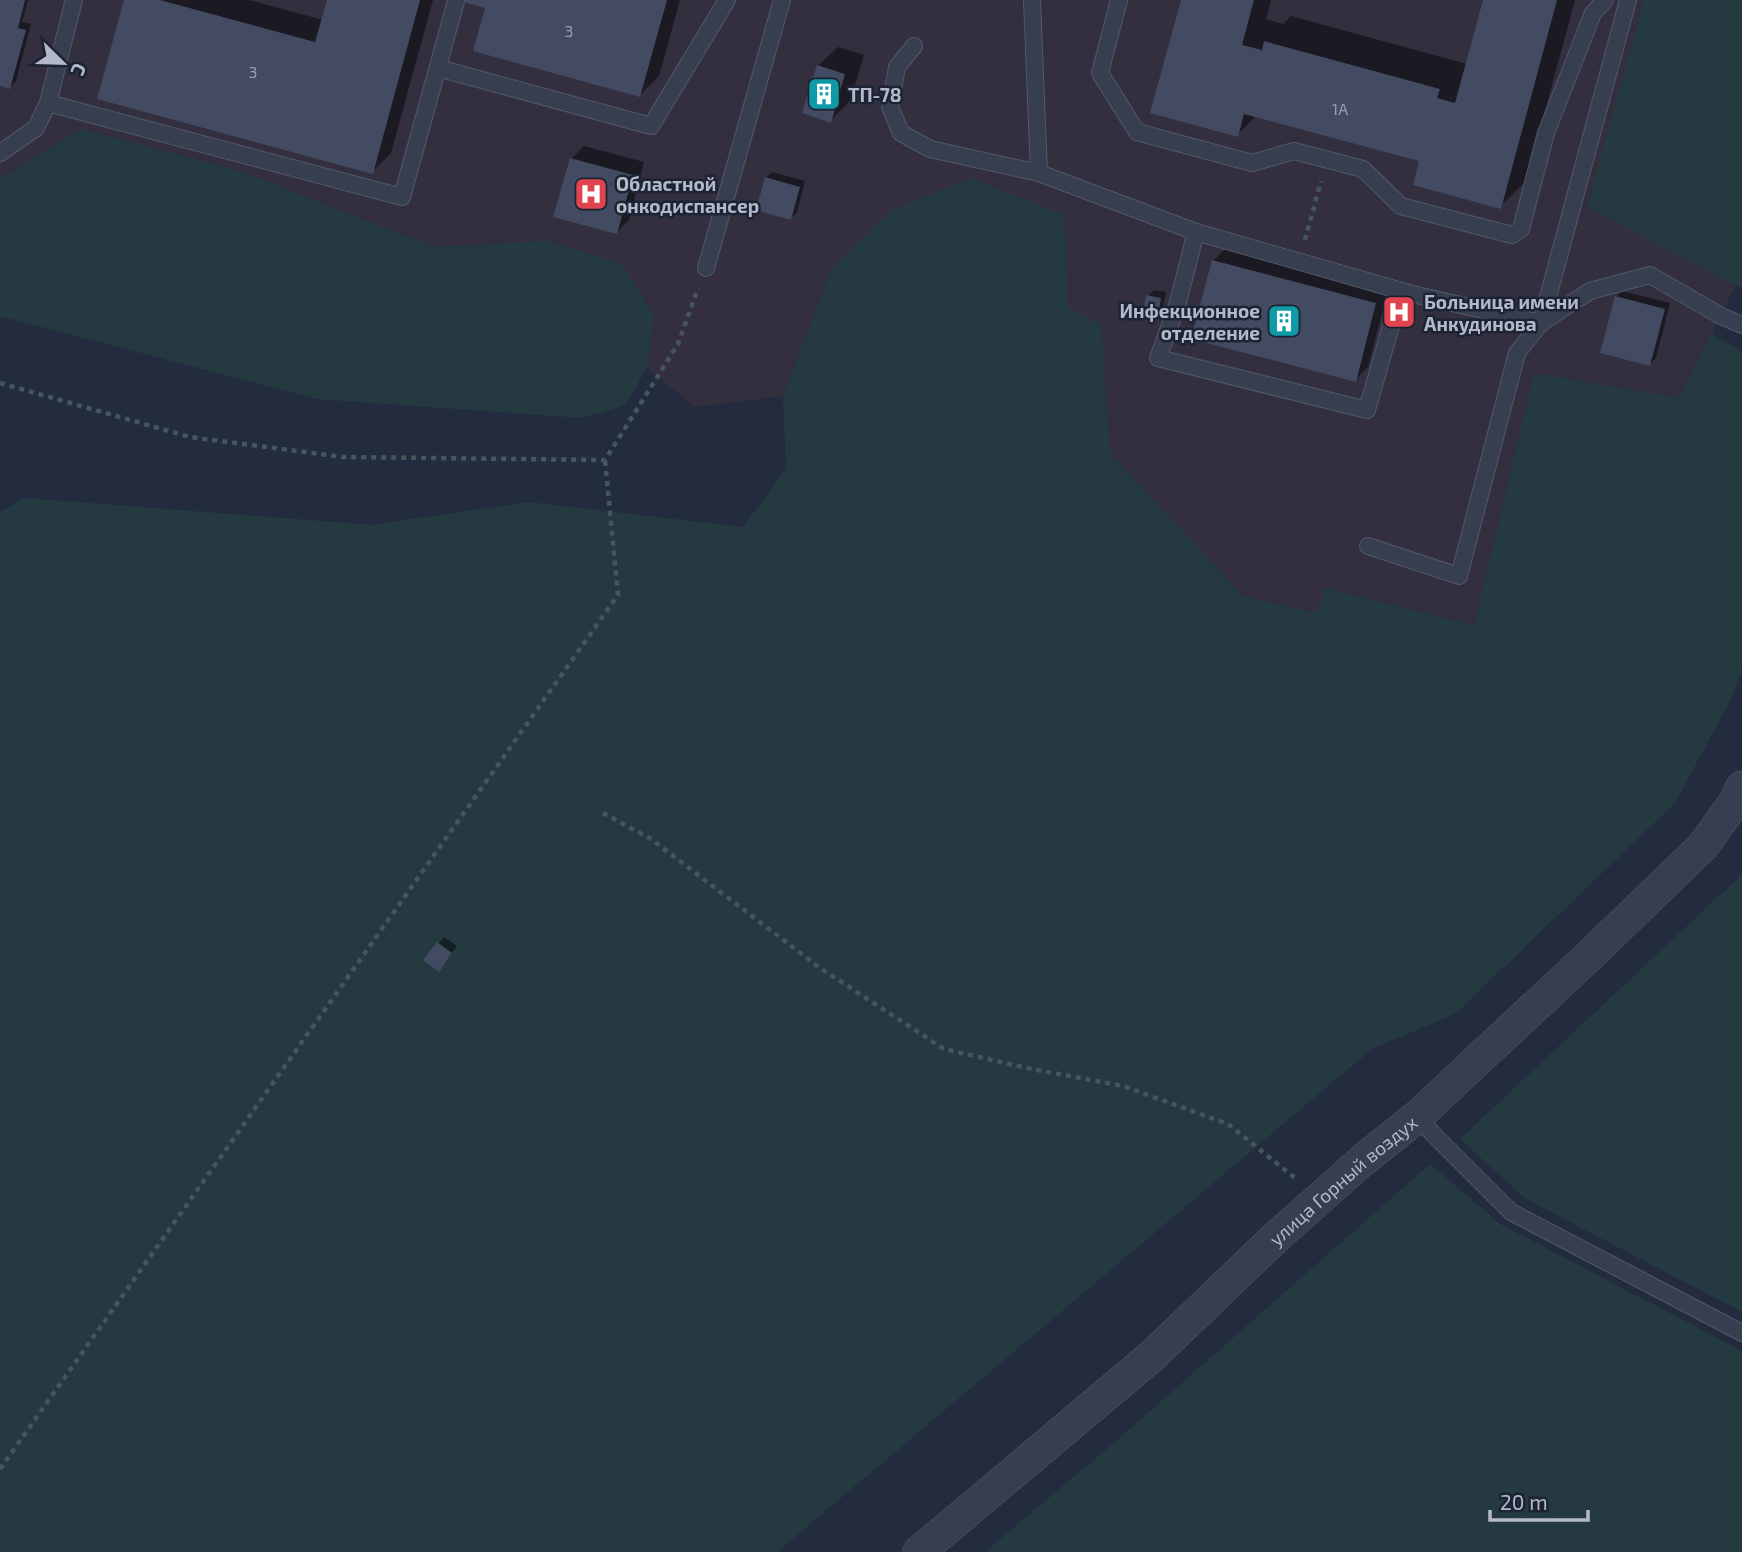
<svg xmlns="http://www.w3.org/2000/svg" width="1742" height="1552" font-family="'Exo 2',sans-serif">
<style>
.medical{fill:#332f3f}
.green{fill:#253a40}
.shadow{fill:#0007}
.building{fill:#424b61}
.lines{fill:none;stroke-linecap:round;stroke-linejoin:round}
.service-casing{stroke:#525969;stroke-width:18}
.minor-casing{stroke:#525969;stroke-width:33}
.path{stroke:#43575d;stroke-width:4.5;stroke-dasharray:5 5;stroke-linecap:butt}
.service{stroke:#373e4f;stroke-width:16}
.minor{stroke:#373e4f;stroke-width:32}
.labels{text-anchor:middle;dominant-baseline:central;stroke-width:5;stroke-linejoin:round;paint-order:stroke}
.number-label{font-size:16px;fill:#979eb0}
.poi-label{font-size:19px;font-weight:bold;fill:#b3b9ca;stroke:#1c2333;text-anchor:start}
.street-label{font-size:19px;fill:#b3b9ca;stroke:#1c2333}
</style>
<rect width="100%" height="100%" fill="#232c3f"/>
<path class="medical" d="M0 0H1742V272L1680 398 1534 373 1474 625 1326 588 1316 613 1243 596 1110 453 1101 323 831 270 783 396 695 407 647 368 654 315 620 263 548 241 434 247 243 172 82 129 0 178Z"/>
<g class="green">
<path d="M1644 0H1742V287L1735 285 1587 207Z"/>
<path d="M82 129 243 172 434 247 548 241 621 263 654 315 647 368 625 405 583 418 317 399 0 316V178Z"/>
<path d="M971 178 1065 215 1068 308 1101 323 1110 453 1243 596 1316 613 1325 588 1474 625 1534 373 1679 398 1711 334 1742 351V669L1730 701 1675 803 1455 1014 1373 1048 777 1552H0V512L25 498 372 525 528 502 743 527 786 469 783 396 831 270 892 210Z"/>
<path d="M1742 872V1312L1526 1199 1460 1139 1736 880Z"/>
<path d="M1430 1164 1500 1224 1742 1351V1552H985L1123 1435Z"/>
</g>
<g class="shadow">
<path d="M0 0H28L22 22 31 24 16 81 10 87 0 84Z"/>
<path d="M125 0H249L323 20 329 0H433L391 153 372 172Z"/>
<path d="M461 0H680L659 76 640 95 487 7Z"/>
<path d="M1183 0H1271L1266 19 1283 24 1291 16 1467 64 1485 0H1575L1526 181 1500 207 1422 160 1257 115 1237 135Z"/>
<path d="M838 47 864 55 850 101 830 121 818 66Z"/>
<path d="M584 146 644 162 629 220 616 233 571 159Z"/>
<path d="M772 172 805 181 797 212 791 218 766 178Z"/>
<path d="M1226 248 1388 290 1368 367 1355 380 1213 261Z"/>
<path d="M1154 290 1166 292 1163 308 1157 314 1148 296Z"/>
<path d="M1622 291 1670 303 1656 358 1650 364 1616 297Z"/>
<path d="M444 937 457 946 445 963 426 960Z"/>
</g>
<g class="building">
<path d="M0 0H25L18 28 26 30 10 89 0 86Z"/>
<path d="M124 0H160L315 42 327 0H420L373 174 97 99Z"/>
<path d="M457 0H667L640 97 473 51 485 8Z"/>
<path d="M1181 0H1254L1242 45 1262 50 1264 41 1440 89 1437 98 1455 103 1483 0H1557L1501 209 1413 185 1419 161 1244 114 1238 137 1150 113Z"/>
<path d="M817 65 845 74 831 123 802 113Z"/>
<path d="M570 158 633 175 617 234 553 217Z"/>
<path d="M765 177 800 187 791 220 756 210Z"/>
<path d="M1212 260 1376 303 1356 382 1191 339Z"/>
<path d="M1146 295 1161 298 1158 316 1143 312Z"/>
<path d="M1615 296 1665 309 1650 366 1600 353Z"/>
<path d="M437 942 452 953 439 972 423 960Z"/>
</g>
<g class="lines">
<defs>
<g id="service">
<path d="M1032 0 1039 173 1196 232 1177 306 1158 358 1367 410 1401 291"/>
<path d="M1119 0 1100 73 1137 132 1252 163 1294 151 1363 169 1401 206 1512 235 1521 229 1546 133 1593 13 1605 0"/>
<path d="M914 46 897 67 890 107 901 133 930 149 1039 173"/>
<path d="M438 68 651 126 727 0"/>
<path d="M48 103 402 197 456 1"/>
<path d="M0 153 36 128 48 103 74 0"/>
<path d="M1196 232 1412 294 1541 323 1628 0"/>
<path d="M706 268 782 0"/>
<path d="M1368 546 1459 576 1517 353 1541 323 1590 291 1650 275 1721 316 1742 325"/>
<path d="M1418 1116 1432 1133 1511 1212 1742 1333"/>
</g>
<g id="minor">
<path id="s1" d="M919 1552 1152 1356 1274 1239 1363 1160 1418 1116 1469 1068 1587 958 1703 846 1736 800 1742 787"/>
</g>
</defs>
<use href="#service" class="service-casing"/>
<use href="#minor" class="minor-casing"/>
<g class="path">
<path d="M1305 240 1321 181"/>
<path d="M0 383 190 437 343 457 605 460 678 344 698 288"/>
<path d="M603 813 651 839 820 968 944 1049 1027 1068 1123 1086 1228 1124 1295 1178"/>
<path d="M0 1469 618 595 605 460"/>
</g>
<use href="#service" class="service"/>
<use href="#minor" class="minor"/>
</g>
<defs>
<symbol id="building-square" viewBox="-11 -11 22 22"><rect x="-9" y="-9" width="18" height="18" rx="4" fill="#0f9aa8" stroke="#1c2333"/><path d="M-4-6H4V6H1V3H-1V6H-4ZM-2.5-4.3h1.7v1.8h-1.7ZM.8-4.3h1.7v1.8H.8ZM-2.5-1h1.7V.8h-1.7ZM.8-1h1.7V.8H.8Z" fill="#fff"/></symbol>
<symbol id="hospital-square" viewBox="-11 -11 22 22"><rect x="-9" y="-9" width="18" height="18" rx="4" fill="#e0444e" stroke="#1c2333"/><path d="M-5-5h3v3.5h4V-5h3V5h-3V1.5h-4V5h-3Z" fill="#fff"/></symbol>
</defs>
<g fill-rule="evenodd">
<use href="#building-square" x="805" y="75" width="38" height="38"/>
<use href="#hospital-square" x="572" y="175" width="38" height="38"/>
<use href="#hospital-square" x="1380" y="293" width="38" height="38"/>
<use href="#building-square" x="1265" y="302" width="38" height="38"/>
</g>
<g class="labels">
<g class="number-label">
<text x="569" y="30">3</text>
<text x="253" y="71">3</text>
<text x="1340" y="108">1А</text>
</g>
<g class="poi-label">
<text x="848" y="94">ТП-78</text>
<text x="616" y="183">Областной<tspan x="616" dy="22">онкодиспансер</tspan></text>
<text x="1424" y="301">Больница имени<tspan x="1424" dy="22">Анкудинова</tspan></text>
<text x="1260" y="310" text-anchor="end">Инфекционное<tspan x="1260" dy="22">отделение</tspan></text>
</g>
<g class="street-label">
<text stroke="none"><textPath href="#s1" startOffset="564">улица Горный воздух</textPath></text>
</g>
</g>
<g transform="translate(63 63) rotate(113)" stroke="#1c2333" stroke-width="5" paint-order="stroke">
<path d="M0-5L12 26L0 18L-12 26Z" fill="#b3b9ca"/>
<text y="-10" font-size="19" font-weight="bold" text-anchor="middle" fill="#b3b9ca">С</text>
</g>
<path d="M1490 1510v10h98v-10" fill="none" stroke="#b3b9ca" stroke-width="3.5"/>
<text x="1500" y="1510" font-size="21" fill="#b3b9ca" stroke="#1c2333" stroke-width="5" paint-order="stroke">20 m</text>
</svg>
